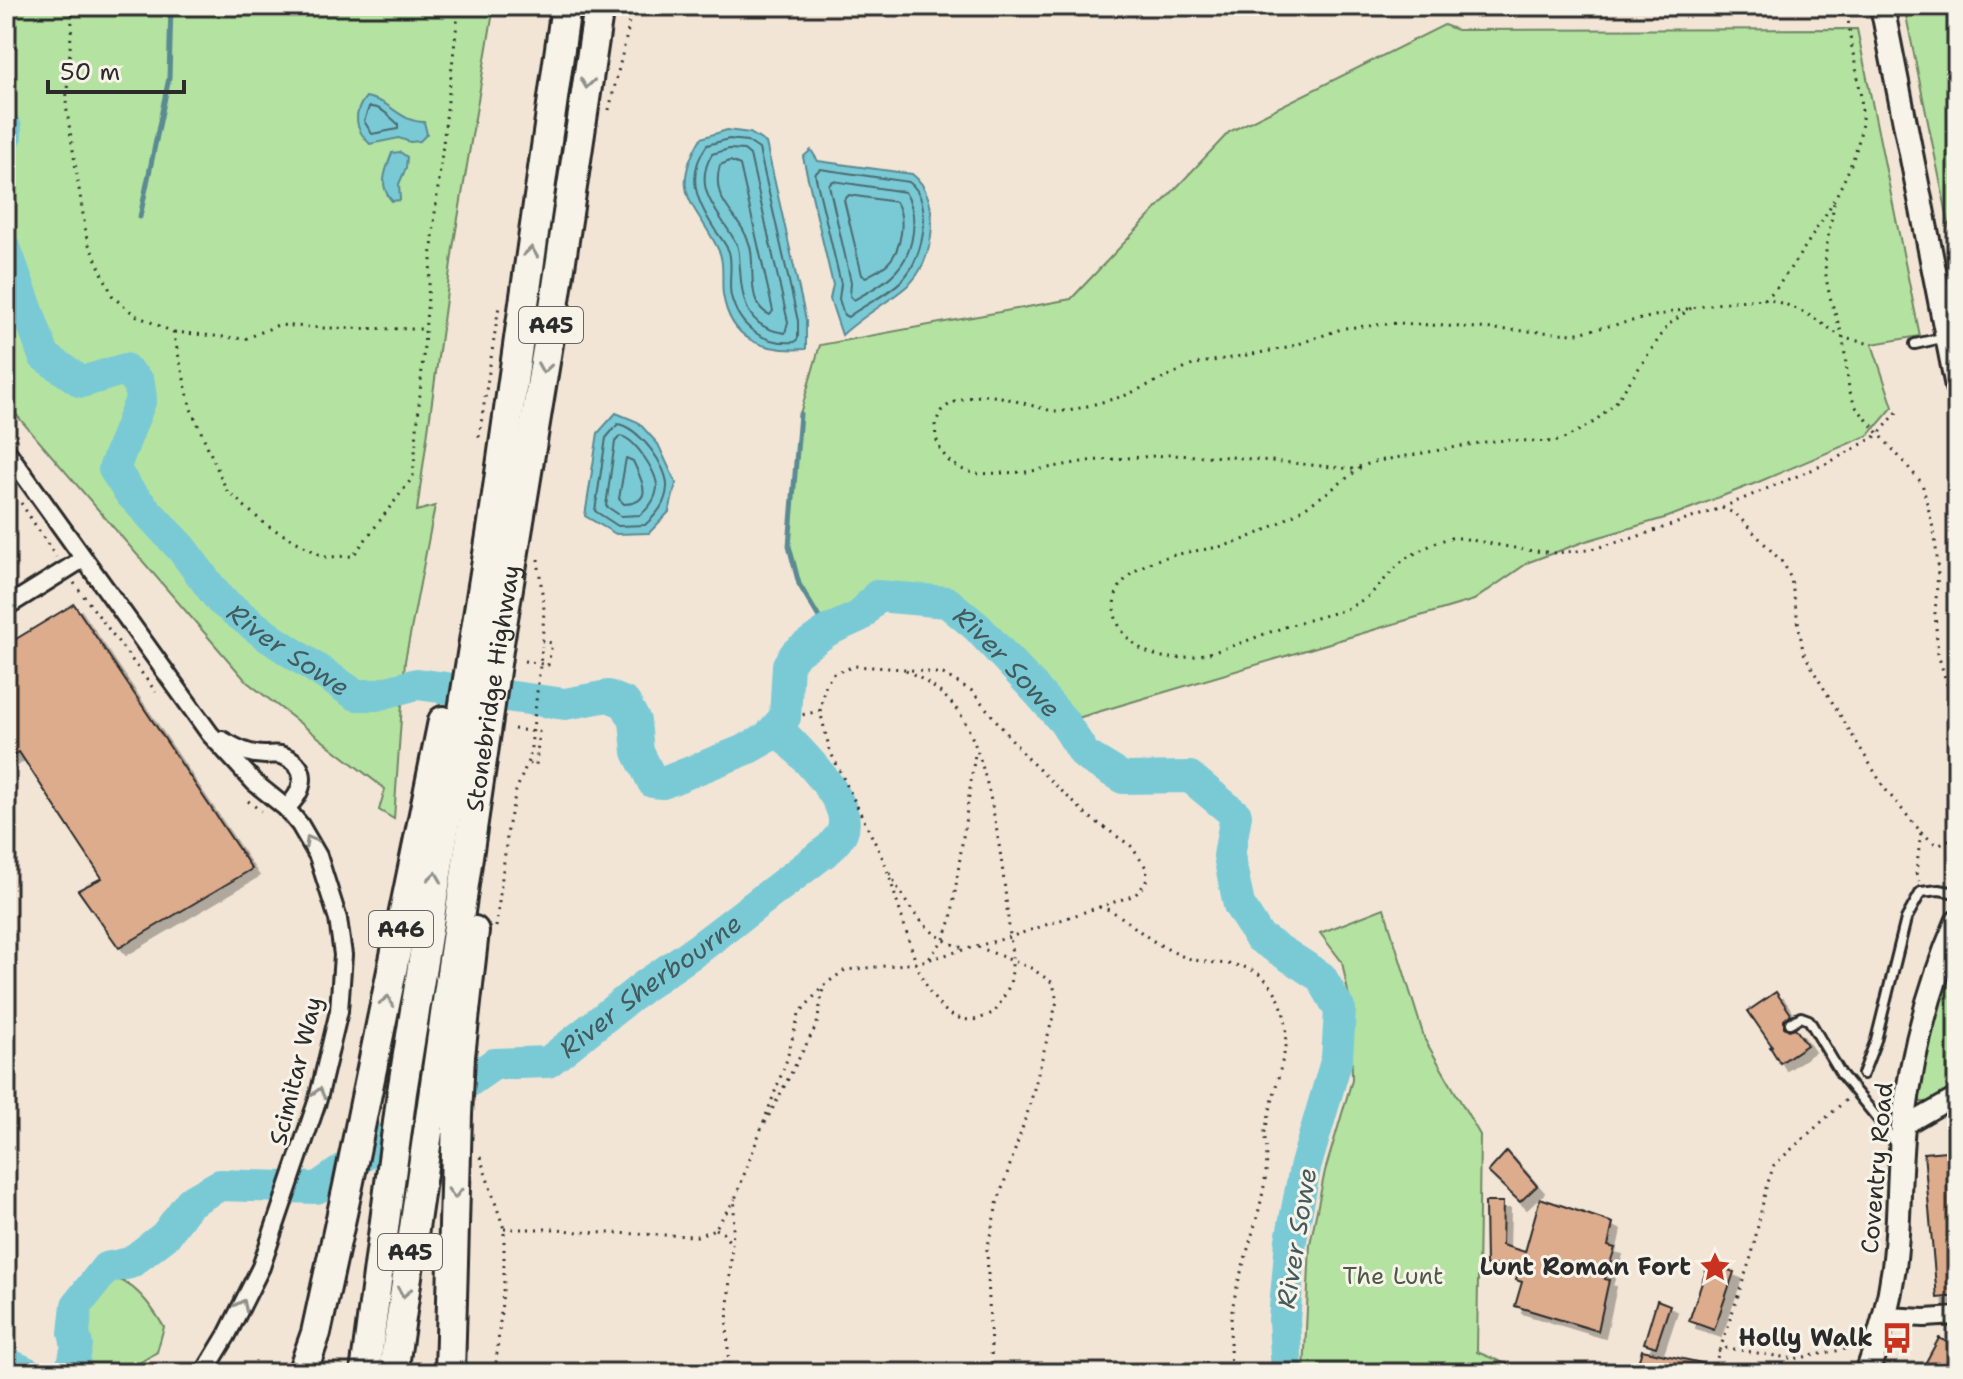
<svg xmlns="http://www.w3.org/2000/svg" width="1963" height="1379" font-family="'Shantell Sans',sans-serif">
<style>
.green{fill:#b4e2a0;stroke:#708666;stroke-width:2}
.water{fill:#7acad6;stroke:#5a8a92;stroke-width:2}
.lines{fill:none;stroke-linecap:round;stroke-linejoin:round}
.shore{stroke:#4b6b6f;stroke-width:2}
.stream{stroke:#5a8a92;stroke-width:5}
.river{stroke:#7acad6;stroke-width:32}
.building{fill:#dcac8d;stroke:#2b2b2b;stroke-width:2;filter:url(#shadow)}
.lane-casing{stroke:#2b2b2b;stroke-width:14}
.street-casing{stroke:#2b2b2b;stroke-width:22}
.secondary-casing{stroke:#2b2b2b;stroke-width:28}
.highway-casing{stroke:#2b2b2b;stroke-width:34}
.path{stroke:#2b2b2b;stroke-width:3;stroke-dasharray:2 6;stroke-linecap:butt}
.lane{stroke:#f7f3e8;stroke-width:8}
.street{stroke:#f7f3e8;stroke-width:16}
.secondary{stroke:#f7f3e8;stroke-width:22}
.highway{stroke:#f7f3e8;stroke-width:28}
.path-bridge{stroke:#2b2b2b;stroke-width:3;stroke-dasharray:2 6;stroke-linecap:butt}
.oneway{stroke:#918f8a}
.labels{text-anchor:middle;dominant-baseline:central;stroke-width:6;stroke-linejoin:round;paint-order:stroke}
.shield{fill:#f7f3e8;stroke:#686764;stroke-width:2}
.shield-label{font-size:22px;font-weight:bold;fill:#2b2b2b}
.street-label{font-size:24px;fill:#2b2b2b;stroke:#f7f3e8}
.poi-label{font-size:24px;font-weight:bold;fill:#2b2b2b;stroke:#f7f3e8;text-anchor:end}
.park-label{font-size:24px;fill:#4d5948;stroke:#f7f3e8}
.water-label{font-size:26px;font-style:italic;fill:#435b5e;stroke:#f7f3e8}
</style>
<defs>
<filter id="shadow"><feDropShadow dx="7" dy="7" stdDeviation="0" flood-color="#0004"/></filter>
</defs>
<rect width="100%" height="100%" fill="#f2e5d6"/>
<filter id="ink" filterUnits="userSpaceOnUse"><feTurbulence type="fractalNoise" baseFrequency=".0125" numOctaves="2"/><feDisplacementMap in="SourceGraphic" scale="16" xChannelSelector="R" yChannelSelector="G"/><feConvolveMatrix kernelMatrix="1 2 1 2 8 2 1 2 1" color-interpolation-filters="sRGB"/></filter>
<g filter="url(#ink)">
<g class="green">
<path d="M6 6H494L453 248 417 511 435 506 405 661 394 819 379 810 385 789 247 682 6 403Z"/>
<path d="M1904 6H1957V263Z"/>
<path d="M1444 25 1457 30 1857 29 1920 336 1872 344 1893 407 1869 435 1756 483 1668 517 1586 541 1529 562 1474 600 1064 722 977 627 947 602 877 596 860 616 827 631 799 584 789 546 800 414 820 345 1071 299 1229 132Z"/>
<path d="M1384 908 1425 1040 1480 1135 1477 1352 1528 1373H1304L1310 1244 1325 1171 1352 1080 1351 1007 1342 962 1320 933Z"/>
<path d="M1957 949V1088C1945 1094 1931 1106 1918 1101V1092L1948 969Z"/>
<path d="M108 1277C133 1279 152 1307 164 1327L157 1352 123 1373H80L87 1358C77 1321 87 1307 108 1277Z"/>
</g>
<g class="water">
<path d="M366 97C393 102 398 121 424 122L427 134 420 141 410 142 399 138 370 144C355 130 352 113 366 97Z"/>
<path d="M727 130 750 133 766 143 806 320V349C764 352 730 341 723 294 721 281 725 263 719 251 697 204 667 195 701 138Z"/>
<path d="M811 150 818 161 912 174C943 197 935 263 907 286 886 304 862 316 842 335L830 299 833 285 803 157Z"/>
<path d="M400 152 407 157 406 168 399 184 400 200 392 201C378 185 385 172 392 153Z"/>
<path d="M616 413 638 422 658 444 676 483 669 512 649 533 616 534 585 516 598 433Z"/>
</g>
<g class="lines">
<g class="shore">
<path d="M369 107C381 106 389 116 398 124V129L372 134 364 121Z"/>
<path d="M729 139 747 141 759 149 798 321V338L795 342C763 345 739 327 731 296 728 282 733 265 729 252 726 244 720 237 715 230 697 202 685 176 707 145Z"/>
<path d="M729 149 744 150 750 155 788 322 785 333C747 328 742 302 740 269 739 261 740 252 737 245 722 214 690 191 712 154Z"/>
<path d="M730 161 740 165 773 311 770 315C745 304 756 268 750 246 741 213 709 204 720 165Z"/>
<path d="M820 169 909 182C935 201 923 258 904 278 890 294 865 304 848 317L844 315 839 299 841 284 815 174Z"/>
<path d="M833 181 905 192C919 214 915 250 897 270 887 282 868 292 854 300L850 296 851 282 829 185Z"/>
<path d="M849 195 896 202C906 218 902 249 888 263 882 269 873 273 866 277L862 275 844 200Z"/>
<path d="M618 424C639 428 668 466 667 487 666 504 657 514 645 525L618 526 595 511 606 438Z"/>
<path d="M620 436C635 438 657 473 657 487 656 500 649 508 640 515L621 516 606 506 615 442Z"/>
<path d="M626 458 633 461C641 479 656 503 624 504L619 499Z"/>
</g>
<g class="stream">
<path d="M140 217 169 78 171 6"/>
<path d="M800 414 789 546 799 584 827 631"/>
<path d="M11 1373 14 1366"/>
</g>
<g class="river">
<path d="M6 128V136"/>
<path id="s1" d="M6 250 44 356 82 382 125 369 139 383 141 399 114 469 130 493 182 549 220 600 270 638 356 695H376L417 684 565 704 608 696 625 703 635 721 638 752 653 782 663 783 747 749 768 737 785 717 788 665 796 653 827 631 860 616 877 596 947 602 977 627 1036 690 1064 722 1085 755 1123 778 1190 777 1236 815 1229 856 1239 905 1259 937 1321 977 1340 1010 1337 1058 1305 1168 1291 1240 1284 1320 1287 1373"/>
<path d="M6 1363 28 1373"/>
<path id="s2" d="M67 1373 73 1364 77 1345 74 1333 77 1305 106 1268 130 1263 165 1236 190 1202 220 1185 317 1188 494 1064 548 1062 644 986 698 949 830 848C834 843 840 837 842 832 855 802 796 748 777 728"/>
</g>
</g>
<g class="building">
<path d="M74 604 252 869 119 948 78 890 102 878 19 752 6 761V645Z"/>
<path d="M1776 992 1791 1014 1784 1020V1027L1789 1030 1795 1028 1807 1045 1780 1063 1770 1047 1772 1046 1748 1011Z"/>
<path d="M1957 1150V1296L1937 1298 1924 1153Z"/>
<path d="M1507 1151 1537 1186 1520 1202 1488 1172Z"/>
<path d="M1540 1198 1613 1223 1608 1246 1615 1248 1605 1279 1609 1280 1598 1331 1515 1306 1522 1282 1516 1280 1520 1267 1486 1265 1485 1202H1503L1502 1245 1525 1252Z"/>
<path d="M1713 1264 1734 1272 1714 1330 1689 1321 1707 1268 1711 1269Z"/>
<path d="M1657 1300 1670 1305 1656 1347 1644 1343Z"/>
<path d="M1939 1338 1957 1347V1366L1952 1363 1946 1373H1920Z"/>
<path d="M1642 1350 1720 1367 1719 1373H1635Z"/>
</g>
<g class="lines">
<defs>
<g id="lane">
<path d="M1915 344 1946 337"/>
<path d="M1790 1023 1801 1017 1809 1020 1841 1074 1883 1125 1896 1146"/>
<path d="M1863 1074 1876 1040 1906 919 1921 892 1939 890 1957 893"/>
</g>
<g id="street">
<path d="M6 450 210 734 255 783 286 808 300 825 318 856 338 919 343 955 339 1011 318 1099 261 1267 227 1335 204 1373"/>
<path d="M6 607 83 559"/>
<path d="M222 740C236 748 249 755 265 755 272 755 277 753 284 756 312 767 303 793 286 808"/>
<path d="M1903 1127 1957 1096"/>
<path d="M1886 1316 1925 1318 1957 1316"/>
</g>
<g id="secondary">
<path d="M1882 6 1957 387"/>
<path d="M1867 1373C1880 1338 1889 1304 1894 1267 1900 1221 1898 1174 1903 1127 1911 1058 1929 986 1957 922"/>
</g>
<g id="highway">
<path d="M302 1373 316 1333 348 1186 443 721"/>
<path d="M365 1373 402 1092 493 523 566 6"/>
<path id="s3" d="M393 1373 499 643 554 307 599 6"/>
<path d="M450 1373 457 1115 460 1056 474 931"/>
</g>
</defs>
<use href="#lane" class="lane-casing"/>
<use href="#street" class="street-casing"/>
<use href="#secondary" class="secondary-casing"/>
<use href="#highway" class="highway-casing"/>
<g class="path">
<path d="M73 6 66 105 87 240 113 297 135 315 173 332 191 409 227 491 266 525 324 557 353 556 413 477 435 213 459 6"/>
<path d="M1848 6C1847 40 1860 75 1862 109 1866 165 1807 244 1776 289L1765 299C1799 306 1816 319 1843 338L1849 389 1855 406 1922 483 1935 536 1938 571 1935 614 1938 654 1957 718"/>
<path d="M609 110 628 30 630 6"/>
<path d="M1834 203C1831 226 1823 252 1826 275 1828 296 1837 318 1843 338L1872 344"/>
<path d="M1691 308 1668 325 1616 402 1594 422 1566 438 1554 442 1507 440 1485 442 1378 461 1352 469 1231 457 1169 455 1087 461 1026 472 976 474 961 469 949 461 941 451 936 438 935 424 941 411 951 403 968 398 985 395 1001 397 1052 411H1069L1124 396 1195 364 1287 348 1344 328 1399 323 1573 334 1691 308 1734 301 1765 299"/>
<path d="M174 332 245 339 278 325 324 328 423 329"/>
<path d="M479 437 499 306"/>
<path d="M1360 468C1324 496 1283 525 1240 541 1204 554 1161 549 1130 575 1091 609 1131 658 1173 658 1209 658 1246 640 1279 629 1302 621 1326 616 1349 608L1369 596 1404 559 1435 543 1449 538H1461L1525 550 1556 553 1588 550 1633 538 1721 508 1828 463 1878 435 1898 411"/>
<path d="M21 503 56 557"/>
<path d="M1722 508 1736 514 1784 564 1791 579 1803 651 1814 672 1885 789 1921 832 1916 873 1919 881"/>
<path d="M538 559 544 609 542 647"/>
<path d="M74 583 156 692"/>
<path d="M524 661 548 665 552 643 542 641"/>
<path d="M1947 689 1957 686"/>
<path d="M820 711 824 689 832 674 855 666 904 669 943 674 972 691 1027 758 1088 816 1131 846 1147 869 1146 883 1135 895 1010 937 916 963C927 988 939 1019 971 1020 978 1020 988 1015 995 1012 1000 1002 1009 990 1011 979 1014 959 1010 938 1008 918 1002 859 992 773 964 720 950 696 928 682 904 669"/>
<path d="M514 729 539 732 536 765 529 764"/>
<path d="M248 801 261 811"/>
<path d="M1921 832 1934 843 1940 845 1950 839 1957 825"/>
<path d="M890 873C906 906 927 937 963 948"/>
<path d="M1099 907C1121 911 1138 933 1157 943 1167 949 1180 956 1191 959 1209 964 1229 962 1247 968 1278 979 1289 1017 1286 1046L1264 1135C1277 1180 1241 1259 1233 1305 1229 1326 1230 1351 1231 1373"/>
<path d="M496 927 508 828 516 791 530 756"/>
<path d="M978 947 1031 968 1053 983 1057 1001 1029 1108 997 1204 987 1250 992 1373"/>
<path d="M929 958 944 939 951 920 975 754"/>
<path d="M765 1123 817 1024 823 988"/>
<path d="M480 1157 504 1229V1281L495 1373"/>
<path d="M504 1229H558L578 1232 697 1236 715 1229 735 1199"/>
<path d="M715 1229 723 1233 732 1245"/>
<path d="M1718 1352 1727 1348 1794 1359 1852 1348"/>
<path d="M729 1373 727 1323 735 1199 786 1062 799 1014 823 986 845 970 916 963 885 863 830 751 820 711 797 716"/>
<path d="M1712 1373 1752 1254 1766 1188 1774 1165 1847 1099"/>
</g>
<use href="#lane" class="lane"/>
<use href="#street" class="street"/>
<use href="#secondary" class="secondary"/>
<use href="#highway" class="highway"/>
<path class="path-bridge" d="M530 756 542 647"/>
</g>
<defs><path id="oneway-chevron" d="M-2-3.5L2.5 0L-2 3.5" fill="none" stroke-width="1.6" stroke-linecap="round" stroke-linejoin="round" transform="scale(2)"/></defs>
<g class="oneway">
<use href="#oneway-chevron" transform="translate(587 83) rotate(98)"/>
<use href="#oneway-chevron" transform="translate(531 252) rotate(-82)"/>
<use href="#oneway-chevron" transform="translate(544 368) rotate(99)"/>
<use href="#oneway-chevron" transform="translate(310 841) rotate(-119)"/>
<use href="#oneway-chevron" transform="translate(435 877) rotate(-82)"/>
<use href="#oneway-chevron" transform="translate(387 1001) rotate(-78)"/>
<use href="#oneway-chevron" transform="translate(319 1093) rotate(-75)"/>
<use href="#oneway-chevron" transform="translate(455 1193) rotate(91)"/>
<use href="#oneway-chevron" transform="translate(404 1292) rotate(98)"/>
<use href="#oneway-chevron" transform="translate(242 1305) rotate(-64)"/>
</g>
</g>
<defs>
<symbol id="sight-bare" viewBox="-9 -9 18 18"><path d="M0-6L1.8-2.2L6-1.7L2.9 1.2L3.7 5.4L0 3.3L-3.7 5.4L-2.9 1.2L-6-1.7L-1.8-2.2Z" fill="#c8321e" stroke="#f7f3e8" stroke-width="2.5" paint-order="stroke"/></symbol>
<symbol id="bus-bare" viewBox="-9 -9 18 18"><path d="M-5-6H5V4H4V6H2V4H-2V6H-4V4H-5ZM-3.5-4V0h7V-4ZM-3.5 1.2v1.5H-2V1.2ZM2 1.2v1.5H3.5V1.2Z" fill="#c8321e" stroke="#f7f3e8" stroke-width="2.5" paint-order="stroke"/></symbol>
</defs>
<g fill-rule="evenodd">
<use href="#sight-bare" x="1693" y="1245" width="44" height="44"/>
<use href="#bus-bare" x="1875" y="1316" width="44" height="44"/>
</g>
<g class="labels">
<g class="shield">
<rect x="519" y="307" width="64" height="36" rx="6"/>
<rect x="369" y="911" width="64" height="36" rx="6"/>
<rect x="378" y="1234" width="64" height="36" rx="6"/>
</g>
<g class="shield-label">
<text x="551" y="325">A45</text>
<text x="401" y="929">A46</text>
<text x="410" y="1252">A45</text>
</g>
<g class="street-label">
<text stroke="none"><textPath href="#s3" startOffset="692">Stonebridge Highway</textPath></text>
<text transform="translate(296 1071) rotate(-76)">Scimitar Way</text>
<text transform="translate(1877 1168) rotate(-85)">Coventry Road</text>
</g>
<g class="poi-label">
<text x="1691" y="1267">Lunt Roman Fort</text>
<text x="1873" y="1338">Holly Walk</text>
</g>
<g class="park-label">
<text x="1393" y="1276">The Lunt</text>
</g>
<g class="water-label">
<text stroke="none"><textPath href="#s1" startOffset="568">River Sowe</textPath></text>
<text stroke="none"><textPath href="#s1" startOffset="1482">River Sowe</textPath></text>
<text stroke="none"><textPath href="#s2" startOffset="758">River Sherbourne</textPath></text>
<text transform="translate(1296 1238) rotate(-81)">River Sowe</text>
</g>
</g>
<rect width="1963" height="1379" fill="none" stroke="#f7f3e8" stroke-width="32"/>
<rect x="16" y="16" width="1931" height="1347" fill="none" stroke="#2b2b2b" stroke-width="3" filter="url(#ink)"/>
<path d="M48 80v12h136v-12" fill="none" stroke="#2b2b2b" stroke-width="4"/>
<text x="60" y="80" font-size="24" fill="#2b2b2b" stroke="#f7f3e8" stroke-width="6" paint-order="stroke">50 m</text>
</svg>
